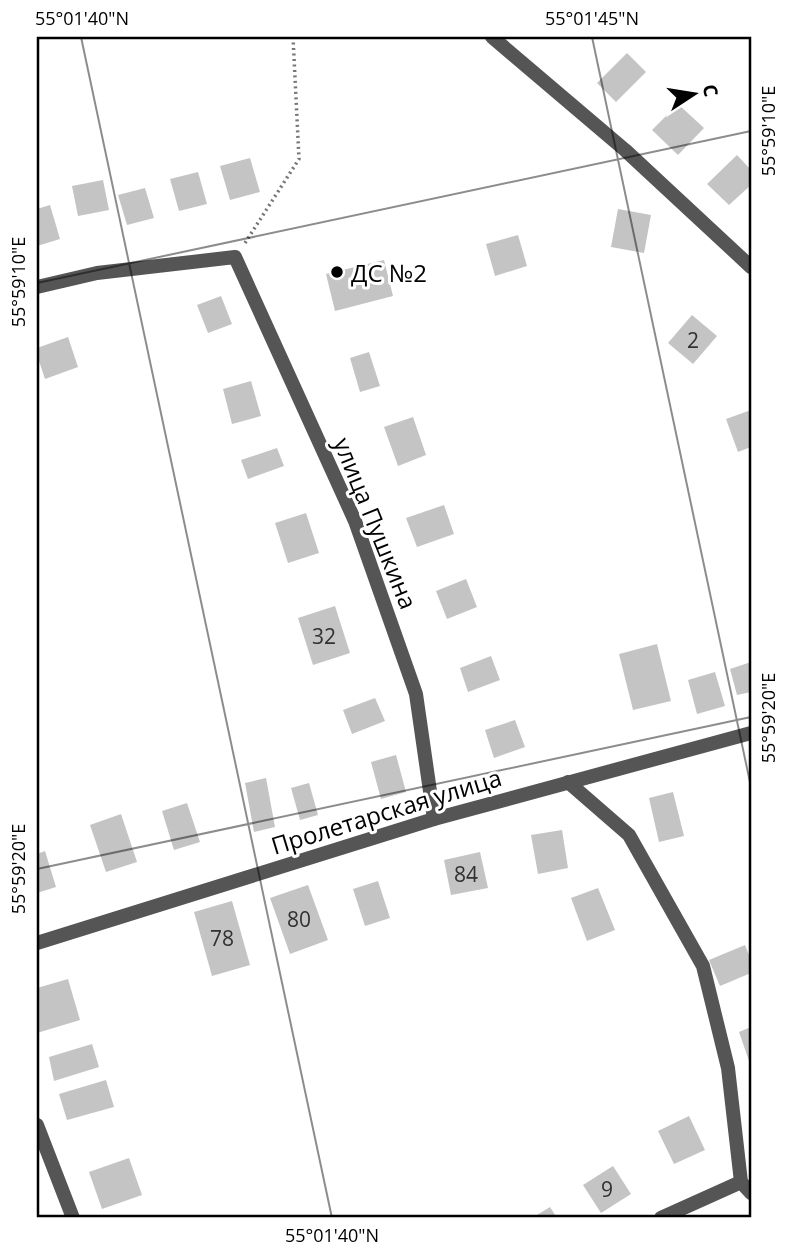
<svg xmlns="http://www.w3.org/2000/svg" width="788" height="1255" font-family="'Open Sans',sans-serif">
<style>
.building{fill:#c4c4c4}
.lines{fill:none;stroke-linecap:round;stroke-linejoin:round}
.path{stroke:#777;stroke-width:3.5;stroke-dasharray:2 3.5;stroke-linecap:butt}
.minor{stroke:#555;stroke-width:14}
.ticks{fill:none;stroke:#000;stroke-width:2;stroke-opacity:0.45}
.poi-dot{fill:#000;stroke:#fff;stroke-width:2.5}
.labels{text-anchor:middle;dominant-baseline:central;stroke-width:6;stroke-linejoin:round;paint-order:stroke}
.number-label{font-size:21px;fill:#313131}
.poi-label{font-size:24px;fill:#000;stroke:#fff;text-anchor:start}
.street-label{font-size:24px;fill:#000;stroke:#fff}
.neatline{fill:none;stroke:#000;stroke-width:2.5}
.ticks-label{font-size:18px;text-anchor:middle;fill:#000}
</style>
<rect width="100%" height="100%" fill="#fff"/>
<g class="building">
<path d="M627 53 646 72 616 102 597 83Z"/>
<path d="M678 104 704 128 678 155 652 130Z"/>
<path d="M737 155 751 170V185L729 205 707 184Z"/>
<path d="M250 158 260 192 230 200 220 166Z"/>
<path d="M198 172 207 204 179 211 170 179Z"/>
<path d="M103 180 109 210 78 216 72 186Z"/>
<path d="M145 188 154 218 127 225 118 195Z"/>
<path d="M50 205 60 239 37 246V209Z"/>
<path d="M618 209 651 215 644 253 611 247Z"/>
<path d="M518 235 527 266 495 276 486 244Z"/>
<path d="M384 260 393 296 335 311 326 274Z"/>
<path d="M221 296 232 324 208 333 197 305Z"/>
<path d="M692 315 717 336 693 364 668 343Z"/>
<path d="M68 337 78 367 45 379 37 355V348Z"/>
<path d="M369 352 380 386 360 392 350 358Z"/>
<path d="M251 381 261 416 232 424 223 389Z"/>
<path d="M751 410V447L738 452 726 419Z"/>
<path d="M413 417 426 455 398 466 384 427Z"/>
<path d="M277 448 284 466 248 479 241 460Z"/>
<path d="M444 505 454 534 417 547 406 518Z"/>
<path d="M306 513 319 553 288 563 275 523Z"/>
<path d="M466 579 477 607 447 619 436 591Z"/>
<path d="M335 606 350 653 313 665 298 618Z"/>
<path d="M657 644 671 701 633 710 619 654Z"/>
<path d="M491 656 500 680 468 692 460 668Z"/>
<path d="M751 662V692L737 695 730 669Z"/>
<path d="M715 672 725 706 697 714 688 680Z"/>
<path d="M375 698 385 721 352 734 343 710Z"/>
<path d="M515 720 525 747 494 758 485 730Z"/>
<path d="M396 755 406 792 381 799 371 762Z"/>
<path d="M266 778 275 827 254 832 245 783Z"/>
<path d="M309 783 318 815 300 820 291 788Z"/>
<path d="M673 792 684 836 659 842 649 798Z"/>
<path d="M187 803 200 842 174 850 162 811Z"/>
<path d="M121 814 137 862 106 872 90 825Z"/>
<path d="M562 830 568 868 538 874 531 835Z"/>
<path d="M45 851 56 887 37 893V854Z"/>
<path d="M480 852 488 888 451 895 444 860Z"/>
<path d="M378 881 390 918 365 926 353 889Z"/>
<path d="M308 885 328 940 290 954 270 898Z"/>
<path d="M598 888 615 930 587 941 571 898Z"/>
<path d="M232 901 250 965 212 976 194 912Z"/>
<path d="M745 945 751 960V973L720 986 709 960Z"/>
<path d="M68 979 80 1020 37 1033V988Z"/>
<path d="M751 1027V1060L749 1061 739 1032Z"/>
<path d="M92 1044 99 1067 54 1081 49 1057Z"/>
<path d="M106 1080 114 1107 67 1120 59 1094Z"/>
<path d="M689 1116 705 1150 674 1164 658 1131Z"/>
<path d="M129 1158 142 1195 102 1209 89 1172Z"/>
<path d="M613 1166 631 1194 601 1213 583 1185Z"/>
<path d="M550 1207 557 1218H532Z"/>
</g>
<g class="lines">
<path class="path" d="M245 243 299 159 293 37"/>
<g class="minor">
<path d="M492 37 625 150 751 267"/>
<path d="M37 287 97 273 235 257 355 521 416 694 434 819"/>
<path d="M568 782 629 835 703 966 728 1068 741 1182 751 1193"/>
<path d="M37 943 434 819 751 733"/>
<path d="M37 1125 73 1218"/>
<path d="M661 1218 741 1182"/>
</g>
</g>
<path class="ticks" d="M81 37 332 1218M592 37 751 787M37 283 751 131M37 869 751 717"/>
<circle class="poi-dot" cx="337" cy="272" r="7"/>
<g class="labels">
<g class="number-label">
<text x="693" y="340">2</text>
<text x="324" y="636">32</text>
<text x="466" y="874">84</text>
<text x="299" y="919">80</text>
<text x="222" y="938">78</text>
<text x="607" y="1189">9</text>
</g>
<g class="poi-label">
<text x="351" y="272">ДС №2</text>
</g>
<g class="street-label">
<text transform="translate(376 523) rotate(68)">улица Пушкина</text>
<text transform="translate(386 811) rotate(-17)">Пролетарская улица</text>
</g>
</g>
<rect width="788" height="1255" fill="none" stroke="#ffffff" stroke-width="77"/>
<g transform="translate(694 94) rotate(78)" stroke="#ffffff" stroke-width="5" paint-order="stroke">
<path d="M0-5L12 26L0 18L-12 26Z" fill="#000000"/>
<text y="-10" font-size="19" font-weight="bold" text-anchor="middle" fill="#000000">С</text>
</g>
<rect x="38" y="38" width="712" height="1178" class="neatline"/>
<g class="ticks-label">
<text x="82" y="25">55°01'40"N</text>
<text x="592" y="25">55°01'45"N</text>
<text transform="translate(769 131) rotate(-90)" y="6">55°59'10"E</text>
<text transform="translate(19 282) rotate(-90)" y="6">55°59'10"E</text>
<text transform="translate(769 718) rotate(-90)" y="6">55°59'20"E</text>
<text transform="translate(19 869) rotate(-90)" y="6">55°59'20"E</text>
<text x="332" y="1242">55°01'40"N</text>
</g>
</svg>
